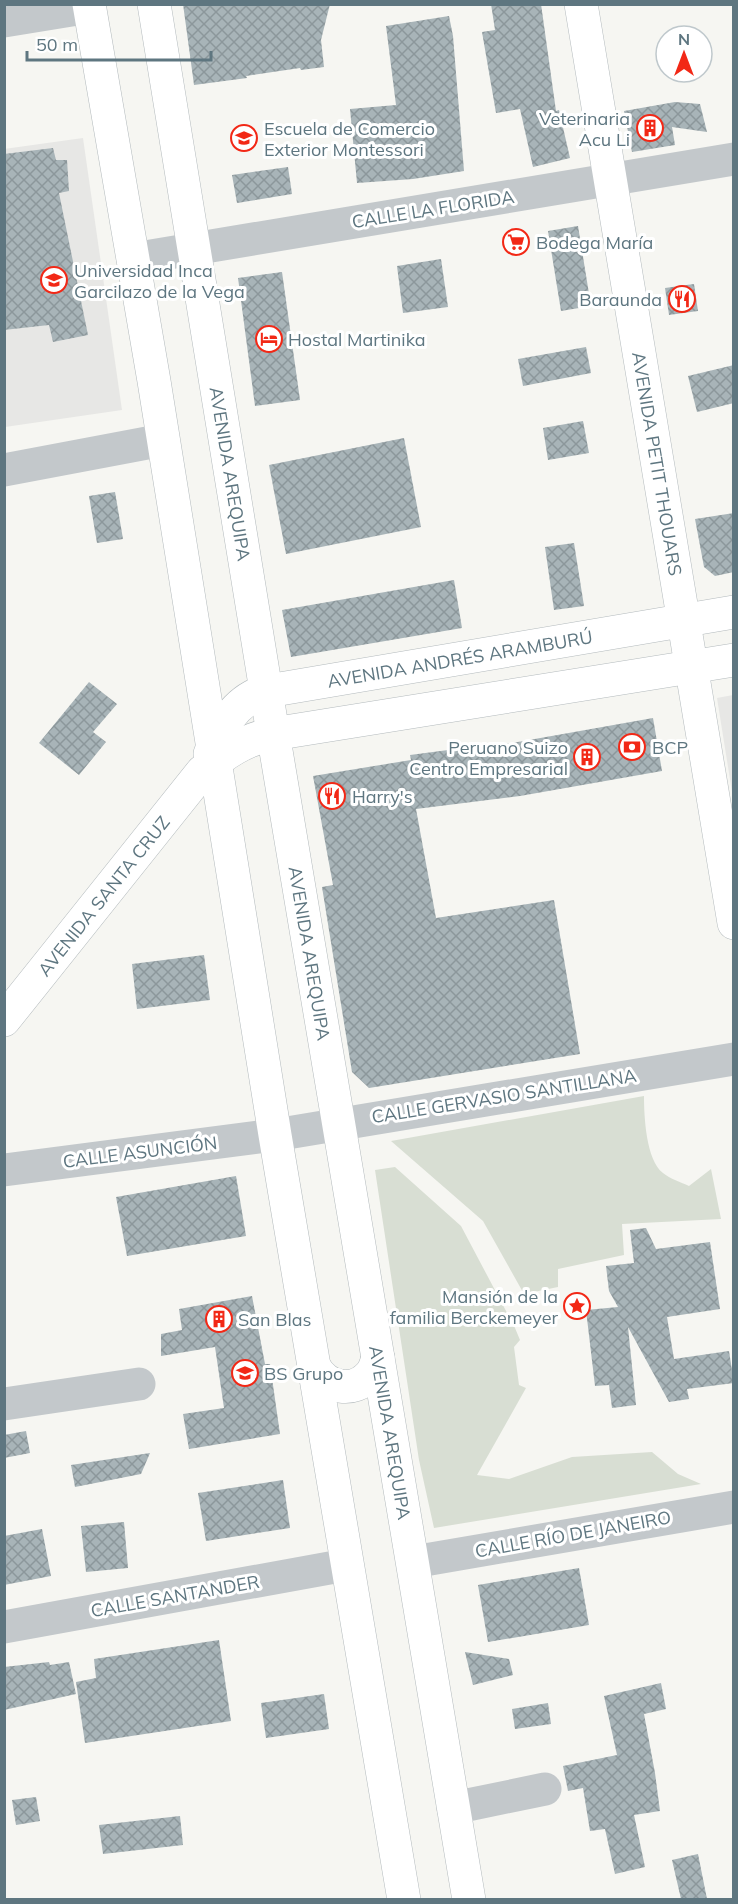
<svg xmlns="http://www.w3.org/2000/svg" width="738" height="1904" font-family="Mulish,sans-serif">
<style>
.built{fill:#e7e7e5}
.garden{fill:#d8ded3}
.building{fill:url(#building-cross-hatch)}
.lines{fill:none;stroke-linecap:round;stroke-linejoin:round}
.major-casing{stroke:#b3babd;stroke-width:34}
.minor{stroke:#c3c8cb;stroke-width:33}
.major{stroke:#fff;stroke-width:33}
.labels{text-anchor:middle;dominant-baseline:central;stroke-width:6;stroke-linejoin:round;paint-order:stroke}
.poi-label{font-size:18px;fill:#5e7680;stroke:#fff;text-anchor:start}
.street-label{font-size:18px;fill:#5e7680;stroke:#fff}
</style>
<defs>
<pattern id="building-cross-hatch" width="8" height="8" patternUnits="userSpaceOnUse" patternTransform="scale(1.5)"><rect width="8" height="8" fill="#a8b4b8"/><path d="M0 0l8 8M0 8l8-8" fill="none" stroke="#8c979b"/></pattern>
</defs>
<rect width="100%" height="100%" fill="#f6f6f2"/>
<g class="built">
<path d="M83 138 122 410 5 427 4 149Z"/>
<path d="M733 695H734L733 798 717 698Z"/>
</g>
<g class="garden">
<path d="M644 1096C644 1116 646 1160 663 1173 670 1179 681 1182 689 1186L711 1169 721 1219 622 1224 624 1255 558 1269V1287L524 1294 483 1221 391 1141Z"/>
<path d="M395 1167 461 1226 515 1328 520 1340 514 1347 519 1385 526 1388 477 1475 509 1479 572 1457 652 1452 678 1474 701 1484 434 1528 419 1460 375 1170Z"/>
</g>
<g class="building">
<path d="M183 4H330L321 40 324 67 301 70 300 68 246 76 247 78 194 85Z"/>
<path d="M491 4H541L556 111 559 110 570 158 533 167 520 109 496 113 482 32 495 30Z"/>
<path d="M449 16 453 36 464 171 413 179 357 183 350 109 396 105 386 26Z"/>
<path d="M675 102 700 104 707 132 672 127 675 145 632 152 624 111Z"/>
<path d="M53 148 56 160H67L69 191 59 193 88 335 53 342 49 325 4 330V154Z"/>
<path d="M288 167 292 194 237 203 232 175Z"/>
<path d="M578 226 591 306 561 311 548 231Z"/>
<path d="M441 259 448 307 403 313 397 266Z"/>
<path d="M282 272 300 400 255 406 238 278Z"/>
<path d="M694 284 698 311 669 315 665 288Z"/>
<path d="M586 347 591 373 523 386 518 359Z"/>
<path d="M734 365V403L697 412 688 376Z"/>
<path d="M583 421 589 453 548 460 543 428Z"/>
<path d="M404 438 421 527 286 554 269 465Z"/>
<path d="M115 492 123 539 97 543 89 496Z"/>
<path d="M734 513V572L715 576 704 567 695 519Z"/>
<path d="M574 543 584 606 554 610 545 547Z"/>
<path d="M454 580 462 628 291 657 282 610Z"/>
<path d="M89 682 117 704 93 732 106 742 79 775 39 743Z"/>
<path d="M653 718 662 771 520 796 416 809 436 918 554 900 580 1054 369 1088 352 1072 322 887 333 885 313 776 411 760 410 755 494 744 495 746Z"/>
<path d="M204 955 210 1000 137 1009 132 964Z"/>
<path d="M236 1176 246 1236 127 1256 116 1197Z"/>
<path d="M646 1228 656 1249 710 1242 720 1309 667 1317 674 1359 729 1351 734 1383 687 1389 689 1399 669 1402 628 1327 636 1405 612 1408 609 1385 595 1386 586 1310 618 1307 609 1291 606 1266 634 1263 630 1230Z"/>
<path d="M252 1296 265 1364H270L280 1434 189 1449 183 1414 224 1408 215 1347 161 1356V1334L182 1330 179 1309Z"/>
<path d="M26 1431 30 1453 4 1458V1435Z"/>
<path d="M150 1453 141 1474 75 1487 71 1465Z"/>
<path d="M283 1480 290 1528 206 1541 198 1493Z"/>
<path d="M124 1522 128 1568 86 1572 81 1526Z"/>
<path d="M42 1529 51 1576 4 1585V1536Z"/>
<path d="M579 1568 589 1625 488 1642 478 1585Z"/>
<path d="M219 1640 231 1721 85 1743 76 1682 96 1678 94 1659Z"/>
<path d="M465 1652 509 1659 513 1675 473 1685Z"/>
<path d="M49 1662 50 1665 69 1662 76 1694 4 1710V1667Z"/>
<path d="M661 1683 666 1709 644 1714 655 1773 660 1811 634 1815 645 1867 615 1874 605 1829 590 1831 583 1788 568 1791 563 1766 617 1755 604 1696Z"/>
<path d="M324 1694 329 1729 266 1738 261 1703Z"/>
<path d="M548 1703 551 1724 515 1729 512 1709Z"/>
<path d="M36 1797 40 1821 16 1825 12 1800Z"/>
<path d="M180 1816 183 1845 103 1854 99 1825Z"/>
<path d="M698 1854 707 1899H681L672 1860Z"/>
</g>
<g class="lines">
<defs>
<g id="major">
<path d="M89 4 154 381 275 1135 404 1900"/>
<path id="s1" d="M154 4 270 715 469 1900"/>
<path id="s2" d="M581 4 734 923"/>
<path id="s3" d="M210 754C222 727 233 703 262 692L734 612"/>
<path id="s4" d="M4 1020 202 772C224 754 245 739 273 734L734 660"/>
<path d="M315 1368C327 1388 353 1394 370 1375 374 1371 376 1364 378 1358"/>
</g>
</defs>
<use href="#major" class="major-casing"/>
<g class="minor">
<path d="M4 21 90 7"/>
<path d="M133 259 734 159"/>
<path d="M4 470 163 440"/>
<path d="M4 1170 275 1135 734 1059"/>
<path d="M4 1404 139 1384"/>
<path d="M413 1562 734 1507"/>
<path d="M4 1627 346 1565"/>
<path d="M453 1808 545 1789"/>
</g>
<use href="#major" class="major"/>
</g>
<defs>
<symbol id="building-ring" viewBox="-11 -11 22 22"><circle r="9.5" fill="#fff" stroke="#f22816" stroke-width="1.5"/><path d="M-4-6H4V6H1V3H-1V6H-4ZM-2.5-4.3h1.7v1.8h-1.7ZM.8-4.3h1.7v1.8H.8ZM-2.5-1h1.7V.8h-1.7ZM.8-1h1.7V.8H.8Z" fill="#f22816"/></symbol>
<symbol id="university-ring" viewBox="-11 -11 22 22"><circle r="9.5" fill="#fff" stroke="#f22816" stroke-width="1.5"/><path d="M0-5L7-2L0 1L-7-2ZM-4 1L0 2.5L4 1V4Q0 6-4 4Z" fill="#f22816"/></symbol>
<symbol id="supermarket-ring" viewBox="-11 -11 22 22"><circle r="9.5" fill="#fff" stroke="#f22816" stroke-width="1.5"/><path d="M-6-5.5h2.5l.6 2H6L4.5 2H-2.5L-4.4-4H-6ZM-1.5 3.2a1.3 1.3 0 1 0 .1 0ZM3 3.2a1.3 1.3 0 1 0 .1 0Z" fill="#f22816"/></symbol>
<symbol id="restaurant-ring" viewBox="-11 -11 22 22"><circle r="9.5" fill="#fff" stroke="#f22816" stroke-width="1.5"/><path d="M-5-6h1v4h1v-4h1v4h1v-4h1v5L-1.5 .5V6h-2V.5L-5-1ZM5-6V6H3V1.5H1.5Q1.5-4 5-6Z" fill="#f22816"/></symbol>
<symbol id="hotel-ring" viewBox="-11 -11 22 22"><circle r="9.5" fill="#fff" stroke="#f22816" stroke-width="1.5"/><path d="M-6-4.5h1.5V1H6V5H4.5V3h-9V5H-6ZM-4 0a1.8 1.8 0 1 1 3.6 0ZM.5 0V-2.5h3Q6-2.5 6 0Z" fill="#f22816"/></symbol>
<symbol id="bank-ring" viewBox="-11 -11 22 22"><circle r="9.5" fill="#fff" stroke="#f22816" stroke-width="1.5"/><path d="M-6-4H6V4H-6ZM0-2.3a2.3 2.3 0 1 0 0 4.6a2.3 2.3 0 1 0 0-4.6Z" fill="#f22816"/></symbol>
<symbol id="sight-ring" viewBox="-11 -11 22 22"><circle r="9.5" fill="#fff" stroke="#f22816" stroke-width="1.5"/><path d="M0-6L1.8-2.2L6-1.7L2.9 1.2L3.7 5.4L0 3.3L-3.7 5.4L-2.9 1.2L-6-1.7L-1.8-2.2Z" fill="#f22816"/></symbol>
<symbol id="school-ring" viewBox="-11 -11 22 22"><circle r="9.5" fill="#fff" stroke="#f22816" stroke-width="1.5"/><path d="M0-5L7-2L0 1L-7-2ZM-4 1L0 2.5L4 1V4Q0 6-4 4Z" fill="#f22816"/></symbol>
</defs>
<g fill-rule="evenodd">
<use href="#building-ring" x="635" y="113" width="30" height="30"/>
<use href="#university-ring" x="229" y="123" width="30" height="30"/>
<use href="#supermarket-ring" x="501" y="227" width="30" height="30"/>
<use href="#university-ring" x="39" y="265" width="30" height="30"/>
<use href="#restaurant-ring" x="667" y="284" width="30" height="30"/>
<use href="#hotel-ring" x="254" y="324" width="30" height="30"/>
<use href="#bank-ring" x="617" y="732" width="30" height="30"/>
<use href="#building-ring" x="572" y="742" width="30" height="30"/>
<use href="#restaurant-ring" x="317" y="781" width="30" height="30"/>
<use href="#sight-ring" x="562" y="1291" width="30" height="30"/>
<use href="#building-ring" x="204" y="1304" width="30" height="30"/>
<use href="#school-ring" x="230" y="1358" width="30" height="30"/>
</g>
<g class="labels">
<g class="poi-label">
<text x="630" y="118" text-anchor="end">Veterinaria<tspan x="630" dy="21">Acu Li</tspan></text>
<text x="264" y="128">Escuela de Comercio<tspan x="264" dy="21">Exterior Montessori</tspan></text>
<text x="536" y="242">Bodega María</text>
<text x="74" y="270">Universidad Inca<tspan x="74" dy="21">Garcilazo de la Vega</tspan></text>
<text x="662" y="299" text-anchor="end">Baraunda</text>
<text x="288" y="339">Hostal Martinika</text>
<text x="568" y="747" text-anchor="end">Peruano Suizo<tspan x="568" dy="21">Centro Empresarial</tspan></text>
<text x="652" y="747">BCP</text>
<text x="352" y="796">Harry's</text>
<text x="558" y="1296" text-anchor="end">Mansión de la<tspan x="558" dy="21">familia Berckemeyer</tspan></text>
<text x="238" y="1319">San Blas</text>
<text x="264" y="1373">BS Grupo</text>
</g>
<g class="street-label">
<text transform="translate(433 209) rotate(-9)">CALLE LA FLORIDA</text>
<text stroke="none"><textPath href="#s2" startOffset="466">AVENIDA PETIT THOUARS</textPath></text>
<text stroke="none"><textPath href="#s1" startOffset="476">AVENIDA AREQUIPA</textPath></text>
<text stroke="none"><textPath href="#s3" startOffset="284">AVENIDA ANDRÉS ARAMBURÚ</textPath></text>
<text stroke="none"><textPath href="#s4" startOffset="159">AVENIDA SANTA CRUZ</textPath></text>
<text stroke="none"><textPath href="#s1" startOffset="962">AVENIDA AREQUIPA</textPath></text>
<text transform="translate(504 1096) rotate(-9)">CALLE GERVASIO SANTILLANA</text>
<text transform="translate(140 1152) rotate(-7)">CALLE ASUNCIÓN</text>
<text stroke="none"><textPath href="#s1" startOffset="1448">AVENIDA AREQUIPA</textPath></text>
<text transform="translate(573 1534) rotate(-10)">CALLE RÍO DE JANEIRO</text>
<text transform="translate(175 1596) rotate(-10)">CALLE SANTANDER</text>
</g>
</g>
<rect width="738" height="1904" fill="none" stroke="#5e7680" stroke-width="12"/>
<g transform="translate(684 54)"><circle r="28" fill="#ffffff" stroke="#bfc8cc" stroke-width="1.5"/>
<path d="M0-4.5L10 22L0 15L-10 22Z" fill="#f22816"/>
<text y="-9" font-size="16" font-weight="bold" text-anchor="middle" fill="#5e7680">N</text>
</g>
<path d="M27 51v9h184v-9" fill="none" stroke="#5e7680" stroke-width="3"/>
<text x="36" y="51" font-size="18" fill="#5e7680" stroke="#ffffff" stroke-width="4.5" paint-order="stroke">50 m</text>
</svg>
